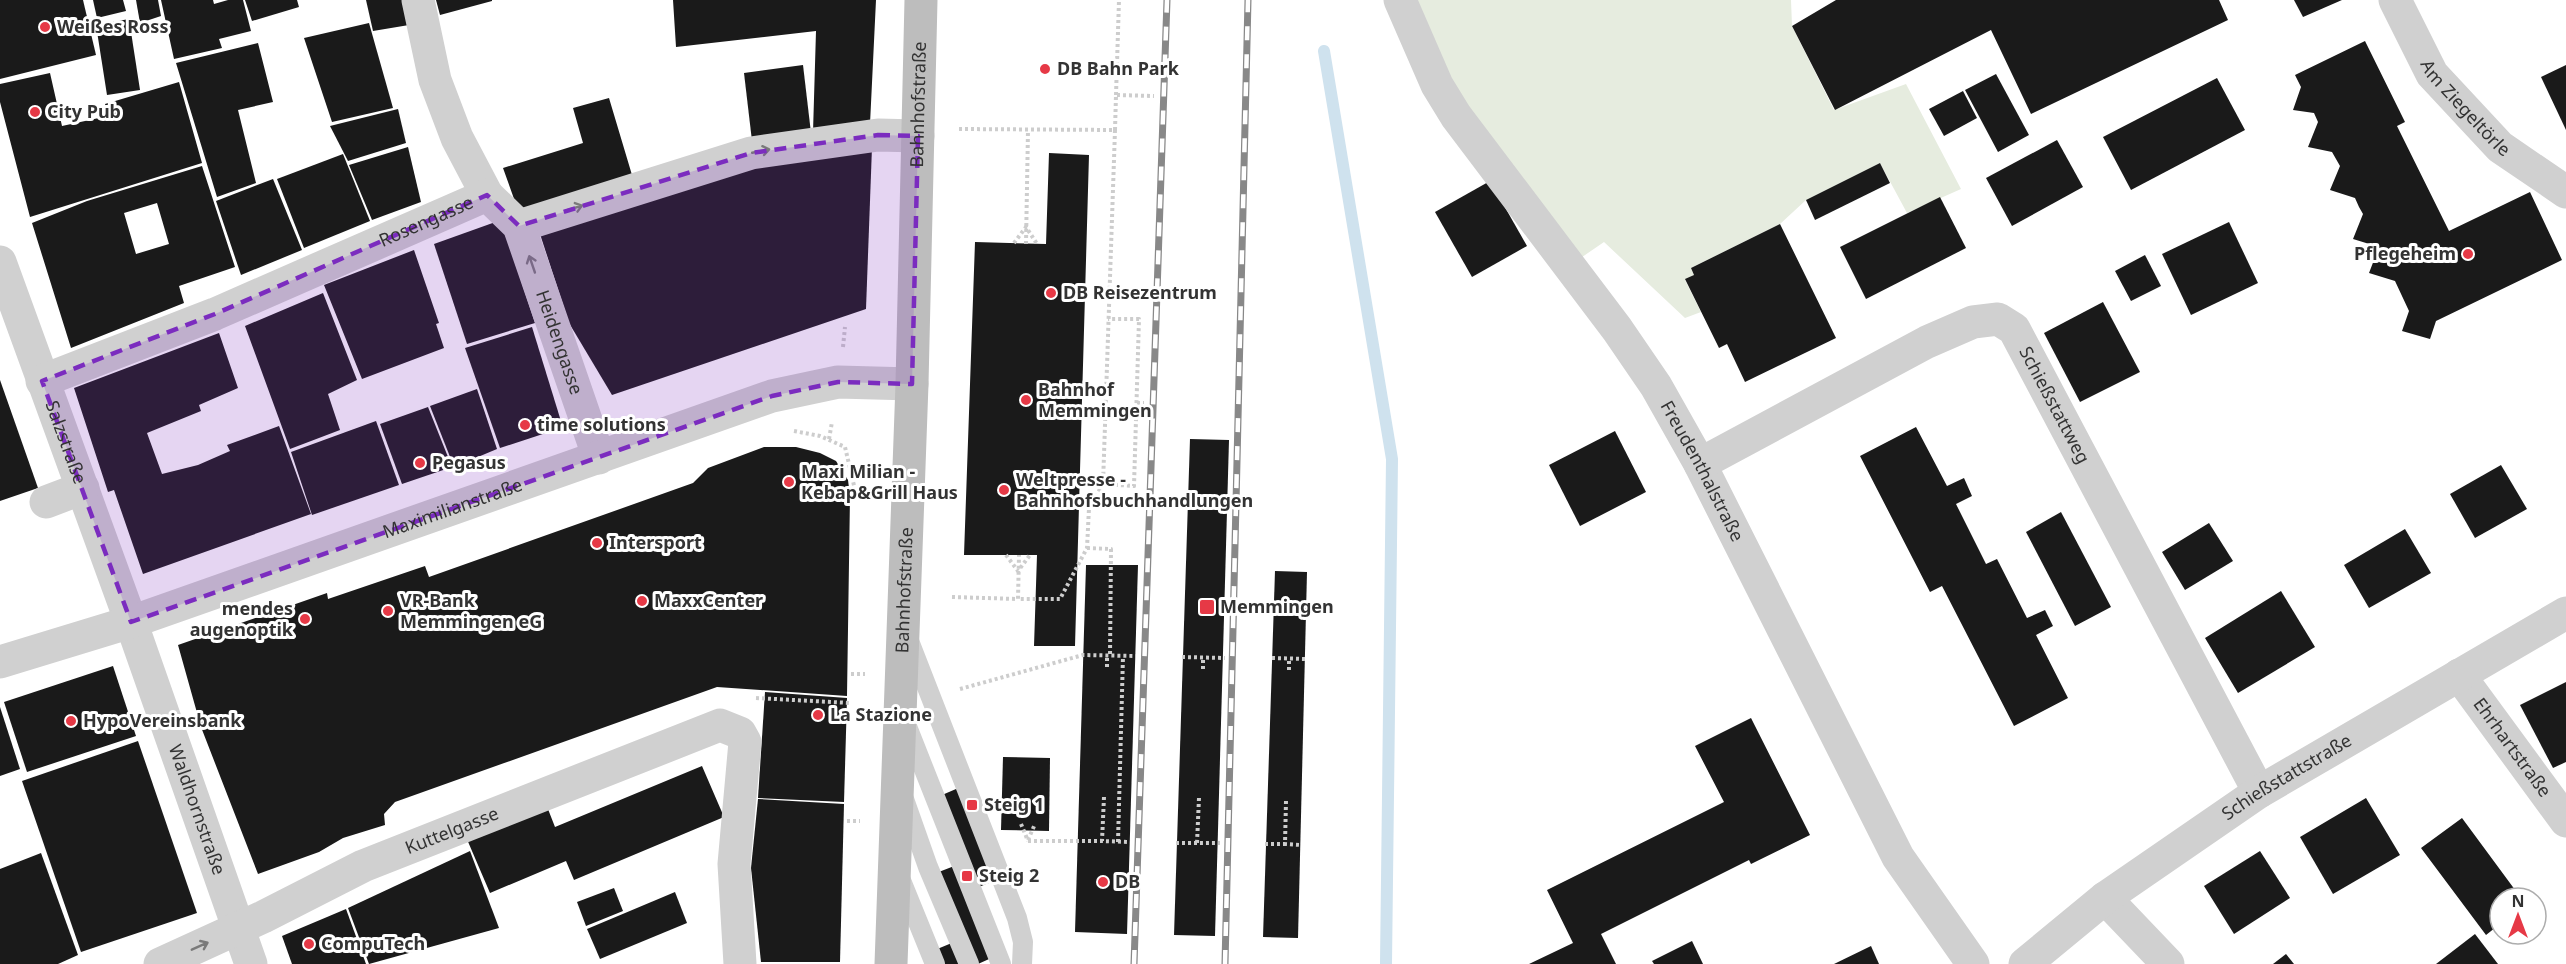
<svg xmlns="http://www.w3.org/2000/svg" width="2566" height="964" viewBox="0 0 2566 964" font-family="'Noto Sans',sans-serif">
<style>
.green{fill:#e6ecdf}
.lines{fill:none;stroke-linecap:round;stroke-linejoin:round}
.stream{stroke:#cfe2ee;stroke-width:12}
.building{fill:#1a1a1a;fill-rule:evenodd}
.path{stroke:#cdcdcd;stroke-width:4;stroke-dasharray:3 3;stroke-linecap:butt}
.lane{stroke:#d0d0d0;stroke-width:20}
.street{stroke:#d0d0d0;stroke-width:33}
.secondary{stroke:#bdbdbd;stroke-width:33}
.rail-casing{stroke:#888;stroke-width:7}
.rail{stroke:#fff;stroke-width:4.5;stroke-dasharray:14;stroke-linecap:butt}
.oneway{stroke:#7a7a7a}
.marked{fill:#7b2cbf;fill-opacity:0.2;stroke:#7b2cbf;stroke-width:4.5;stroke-dasharray:12 8;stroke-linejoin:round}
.poi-dot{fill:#e63946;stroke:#fff;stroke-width:2}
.labels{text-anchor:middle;stroke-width:6;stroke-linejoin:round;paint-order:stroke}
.poi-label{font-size:18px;font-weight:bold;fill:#333;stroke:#fff;text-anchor:start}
.street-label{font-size:18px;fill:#333;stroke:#fff}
</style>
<rect width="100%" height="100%" fill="#fff"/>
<polygon class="green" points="1400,0 1791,0 1792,26 1834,110 1906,84 1961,189 1907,213 1880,163 1806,200 1780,224 1691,268 1694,275 1685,280 1701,312 1685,318 1604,242 1569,266"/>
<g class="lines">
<polyline class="stream" points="1324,51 1392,459 1386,964"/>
</g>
<g class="building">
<polygon points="0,0 83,0 96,55 0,79"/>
<polygon points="93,0 123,0 126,11 97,18"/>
<polygon points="136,0 158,0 161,16 140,23"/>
<polygon points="161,0 213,0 214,4 228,0 243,0 251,31 219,39 222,48 174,59"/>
<polygon points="245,0 297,0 299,7 252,21"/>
<polygon points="366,0 404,0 409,25 373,31"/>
<polygon points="436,0 492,0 492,1 440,15"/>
<polygon points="673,0 876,0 870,124 813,132 816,31 676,47"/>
<polygon points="1836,0 2219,0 2228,20 2031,114 1991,30 1835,110 1792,26"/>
<polygon points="2294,0 2342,0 2303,17"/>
<polygon points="129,19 140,90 107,95 96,25"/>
<polygon points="369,23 393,108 332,122 304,38"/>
<polygon points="2365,41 2405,122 2397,126 2449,231 2530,192 2562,260 2436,321 2430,339 2402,331 2409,311 2395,281 2369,273 2379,247 2353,239 2363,214 2359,207 2355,198 2330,190 2340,166 2332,152 2308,147 2318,122 2314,113 2293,110 2301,87 2295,75"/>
<polygon points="258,43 273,102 238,110 256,183 217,197 176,63"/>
<polygon points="803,65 811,133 752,141 744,73"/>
<polygon points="2566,65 2566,130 2541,77"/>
<polygon points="50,73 62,126 108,116 105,104 179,82 202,163 30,217 0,102 0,84"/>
<polygon points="1996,74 2029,135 1998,152 1965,90"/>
<polygon points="2217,78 2245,130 2131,190 2103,137"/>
<polygon points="1963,91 1977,118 1944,136 1929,109"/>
<polygon points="609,98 632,175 518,210 503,168 583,143 573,108"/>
<polygon points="398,109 406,143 348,161 330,126"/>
<polygon points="2057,140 2083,187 2012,226 1986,178"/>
<polygon points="408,147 421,202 372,220 349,165"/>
<polygon points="872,147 866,309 612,395 569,323 540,234 770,160"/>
<polygon points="1049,153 1089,155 1075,646 1034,646 1037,555 964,555 975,242 1046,244"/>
<polygon points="343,154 370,221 304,248 277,179"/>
<polygon points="1880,163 1890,183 1815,220 1806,200"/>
<path d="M202 166 235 267 179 286 184 303 71 348 32 223 87 201ZM157 203 169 244 136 254 124 213Z"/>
<polygon points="273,179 302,250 241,275 216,201"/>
<polygon points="1490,181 1527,246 1472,277 1435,212"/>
<polygon points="1940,197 1966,248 1866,299 1840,247"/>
<polygon points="501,220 535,323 467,344 434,244"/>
<polygon points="2229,222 2258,283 2191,315 2162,254"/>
<polygon points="1780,224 1836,338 1745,382 1727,344 1719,348 1685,279 1694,275 1691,268"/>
<polygon points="414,250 439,323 436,324 444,348 362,379 324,285"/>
<polygon points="2145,255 2161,286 2131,301 2115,271"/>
<polygon points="323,293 357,380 328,394 340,430 290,449 245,326"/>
<polygon points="2103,302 2140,372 2080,402 2044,333"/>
<polygon points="532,327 560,418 552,431 500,448 465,348"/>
<polygon points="219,333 238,388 199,405 201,411 147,433 162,474 198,465 230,451 227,445 279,426 311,514 143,574 114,490 108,492 74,388"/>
<polygon points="0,380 38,488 0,501"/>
<polygon points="477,389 497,449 454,467 430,406"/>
<polygon points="428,407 452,467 402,484 380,424"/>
<polygon points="376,421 399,485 312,515 291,452"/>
<polygon points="1916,427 1947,486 1964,478 1972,496 1956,504 1986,564 1997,559 2027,618 2045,610 2053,626 2036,635 2068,698 2014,726 1942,586 1930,592 1860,456"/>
<polygon points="1615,431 1646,492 1580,526 1549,465"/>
<polygon points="1190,439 1229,440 1215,936 1174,935"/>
<polygon points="764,447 796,447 820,453 836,461 848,480 850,496 847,696 717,687 395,802 384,814 385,825 343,838 319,852 258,874 201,727 178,645 327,593 328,599 425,566 429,577 693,483 708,468"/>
<polygon points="2501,465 2527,509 2475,538 2450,494"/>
<polygon points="2061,512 2111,607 2075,626 2026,532"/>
<polygon points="2209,523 2233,561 2185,590 2162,552"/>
<polygon points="2405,529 2431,573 2369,608 2344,565"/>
<polygon points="1086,565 1138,565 1127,934 1075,932"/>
<polygon points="1275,571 1307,572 1298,938 1263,937"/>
<polygon points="2281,591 2315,647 2238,693 2205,638"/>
<polygon points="113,666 136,736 27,772 4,702"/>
<polygon points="2566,682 2566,762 2553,768 2520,705"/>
<polygon points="765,692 847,698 844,802 758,798"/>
<polygon points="0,707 20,769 0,776"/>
<polygon points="1751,718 1810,835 1751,864 1749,860 1601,934 1616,964 1529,964 1573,943 1547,890 1724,802 1695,746"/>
<polygon points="138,741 197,913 81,952 22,781"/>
<polygon points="1003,757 1050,758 1049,831 1001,830"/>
<polygon points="702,766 724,817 574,880 566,861 490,893 466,837 546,804 555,827"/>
<polygon points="963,786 999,879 971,890 998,955 978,964 935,964 930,952 959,940 931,875 962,863 935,798"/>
<polygon points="2366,798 2400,855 2333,894 2300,837"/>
<polygon points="758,799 844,804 840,962 761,962 751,868"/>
<polygon points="2462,818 2521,898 2500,898 2500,924 2486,935 2421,848"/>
<polygon points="470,851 499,928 369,964 348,908"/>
<polygon points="2260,851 2290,898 2234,934 2204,886"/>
<polygon points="41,853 78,955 58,964 0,964 0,869"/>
<polygon points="614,888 623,911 586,926 577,902"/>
<polygon points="675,892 687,923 600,959 587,929"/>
<polygon points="346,909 366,964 292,964 282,936"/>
<polygon points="2475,934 2498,964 2436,964"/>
<polygon points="1692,941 1703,964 1654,964 1652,961"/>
<polygon points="1871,946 1879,964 1834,964"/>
<polygon points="2286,954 2294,964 2273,964"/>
</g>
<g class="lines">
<g class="path">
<polyline points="1116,95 1119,0"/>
<polyline points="959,129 1115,130 1103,484 1089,508 1087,548 1060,599 1018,599 1019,555"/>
<polyline points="1115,130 1116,95 1154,96"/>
<polyline points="1014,243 1026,227 1037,244"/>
<polyline points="1026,244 1028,130"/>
<polyline points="843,347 845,327"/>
<polyline points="1137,403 1144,403"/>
<polyline points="794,431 820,436 845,447 856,494 870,494"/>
<polyline points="829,439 832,422"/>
<polyline points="1103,484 1134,486 1139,319 1108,319"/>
<polyline points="1087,548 1111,549 1110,656"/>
<polyline points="1006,555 1018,571 1030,555"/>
<polyline points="952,597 1018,599"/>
<polyline points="1182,657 1225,658"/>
<polyline points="1272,658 1306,659"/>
<polyline points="1107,667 1107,656"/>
<polyline points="1203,669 1203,657"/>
<polyline points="1289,670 1289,659"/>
<polyline points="851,674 865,674"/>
<polyline points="960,689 1083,655 1136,656"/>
<polyline points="756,698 850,703"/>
<polyline points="1104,797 1102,841 1130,842"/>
<polyline points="1199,798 1197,843 1220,843"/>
<polyline points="1286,801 1285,844 1301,845"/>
<polyline points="847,821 860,821"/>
<polyline points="1021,824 1028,841"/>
<polyline points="1028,840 1035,824"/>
<polyline points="1028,841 1102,841"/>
<polyline points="1118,842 1123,656"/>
<polyline points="1176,843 1197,843"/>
<polyline points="1265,844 1285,844"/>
</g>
<g class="lane">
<polyline points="909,641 1017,918 1023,942 1022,964"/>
<polyline points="906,724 1001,964"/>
<polyline points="904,799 928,867 969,964"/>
<polyline points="900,878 935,964"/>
</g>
<g class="street">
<polyline points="418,0 435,80 457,138 487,195"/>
<path id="s1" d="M1400 0 1437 85 1456 116 1617 329 1656 386 1700 464 1898 857 1973 964"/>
<path id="s2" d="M2395 0 2432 74 2500 147 2566 192"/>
<polyline points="519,226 751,153 878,135 918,136"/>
<path id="s3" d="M0 262 131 622 251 964"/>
<path id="s4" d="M42 381 215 314 487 195 519 226 599 458"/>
<path id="s5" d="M1700 464 1927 342 1973 322 1998 319 2014 329 2259 792"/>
<polyline points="46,502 83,488"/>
<path id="s6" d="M0 662 131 622 772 396 838 382 912 384"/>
<path id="s7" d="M2459 675 2566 821"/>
<polyline points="2105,898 2168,964"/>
<path id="s8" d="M160 964 263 917 363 866 720 725 740 733 745 742 734 864 740 964"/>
<path id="s9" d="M2025 964 2105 898 2259 792 2566 613"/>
</g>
<path class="secondary" id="s10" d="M891 964 912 384 921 0"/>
<g class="rail-casing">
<g id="rail">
<polyline points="1134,964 1167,0"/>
<polyline points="1225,964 1248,0"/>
</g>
</g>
<use href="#rail" class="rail"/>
</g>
<defs><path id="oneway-shaft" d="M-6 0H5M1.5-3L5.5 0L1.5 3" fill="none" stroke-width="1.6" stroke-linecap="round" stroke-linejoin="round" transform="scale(1.5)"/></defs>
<g class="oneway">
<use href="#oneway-shaft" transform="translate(761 151) rotate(-11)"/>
<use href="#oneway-shaft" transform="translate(574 208) rotate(-17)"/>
<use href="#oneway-shaft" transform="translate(532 264) rotate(-109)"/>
<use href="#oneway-shaft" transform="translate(200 946) rotate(-24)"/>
</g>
<path class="marked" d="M878 135 918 136 912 384 838 382 772 396 131 622 42 381 215 314 487 195 519 226 751 153Z"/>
<g class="poi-dot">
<circle cx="45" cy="27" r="6"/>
<circle cx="1045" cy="69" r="6"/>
<circle cx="35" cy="112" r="6"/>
<circle cx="2468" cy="254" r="6"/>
<circle cx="1051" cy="293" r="6"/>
<circle cx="1026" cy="400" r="6"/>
<circle cx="525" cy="425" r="6"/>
<circle cx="420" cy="463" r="6"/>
<circle cx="789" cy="482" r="6"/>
<circle cx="1004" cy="490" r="6"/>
<circle cx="597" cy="543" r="6"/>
<circle cx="642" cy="601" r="6"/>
<rect x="1199" y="599" width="16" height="16" rx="3"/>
<circle cx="388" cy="611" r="6"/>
<circle cx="305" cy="619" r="6"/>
<circle cx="818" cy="715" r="6"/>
<circle cx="71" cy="721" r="6"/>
<rect x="966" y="799" width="12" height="12" rx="3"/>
<rect x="961" y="870" width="12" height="12" rx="3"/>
<circle cx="1103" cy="882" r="6"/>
<circle cx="309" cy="944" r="6"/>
</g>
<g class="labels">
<g class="poi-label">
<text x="57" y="33">Weißes Ross</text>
<text x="1057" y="75">DB Bahn Park</text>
<text x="47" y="118">City Pub</text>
<text x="2456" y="260" text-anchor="end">Pflegeheim</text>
<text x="1063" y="299">DB Reisezentrum</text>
<text x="1038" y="396">Bahnhof<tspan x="1038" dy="21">Memmingen</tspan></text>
<text x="537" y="431">time solutions</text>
<text x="432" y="469">Pegasus</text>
<text x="801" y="478">Maxi Milian -<tspan x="801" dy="21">Kebap&amp;Grill Haus</tspan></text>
<text x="1016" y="486">Weltpresse -<tspan x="1016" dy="21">Bahnhofsbuchhandlungen</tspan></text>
<text x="609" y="549">Intersport</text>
<text x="400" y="607">VR-Bank<tspan x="400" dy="21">Memmingen eG</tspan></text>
<text x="654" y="607">MaxxCenter</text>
<text x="1220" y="613">Memmingen</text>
<text x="293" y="615" text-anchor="end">mendes<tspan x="293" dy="21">augenoptik</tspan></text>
<text x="830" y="721">La Stazione</text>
<text x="83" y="727">HypoVereinsbank</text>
<text x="984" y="811">Steig 1</text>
<text x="979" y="882">Steig 2</text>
<text x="1115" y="888">DB</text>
<text x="321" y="950">CompuTech</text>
</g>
<g class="street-label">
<text dy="6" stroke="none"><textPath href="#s10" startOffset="860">Bahnhofstraße</textPath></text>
<text dy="6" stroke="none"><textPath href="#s2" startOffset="130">Am Ziegeltörle</textPath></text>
<text dy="6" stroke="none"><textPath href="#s4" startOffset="416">Rosengasse</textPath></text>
<text dy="6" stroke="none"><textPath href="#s4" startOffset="650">Heidengasse</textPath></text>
<text dy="6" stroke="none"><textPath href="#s5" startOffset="438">Schießstattweg</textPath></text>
<text dy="6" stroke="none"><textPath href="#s3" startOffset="192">Salzstraße</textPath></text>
<text dy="6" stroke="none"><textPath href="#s1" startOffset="562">Freudenthalstraße</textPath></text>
<text dy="6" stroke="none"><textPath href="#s6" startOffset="478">Maximilianstraße</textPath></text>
<text dy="6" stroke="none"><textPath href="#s10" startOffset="374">Bahnhofstraße</textPath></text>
<text dy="6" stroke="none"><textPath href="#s7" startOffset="90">Ehrhartstraße</textPath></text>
<text dy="6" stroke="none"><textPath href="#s9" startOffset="322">Schießstattstraße</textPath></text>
<text dy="6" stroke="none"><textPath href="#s3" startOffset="582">Waldhornstraße</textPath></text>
<text dy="6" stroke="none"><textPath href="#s8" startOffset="321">Kuttelgasse</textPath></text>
</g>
</g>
<g transform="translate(2518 916)"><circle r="28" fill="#ffffff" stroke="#adadad" stroke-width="1.5"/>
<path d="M0-4.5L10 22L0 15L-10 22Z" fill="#e63946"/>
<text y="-9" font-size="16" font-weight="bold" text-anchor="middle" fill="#333333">N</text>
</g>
</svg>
